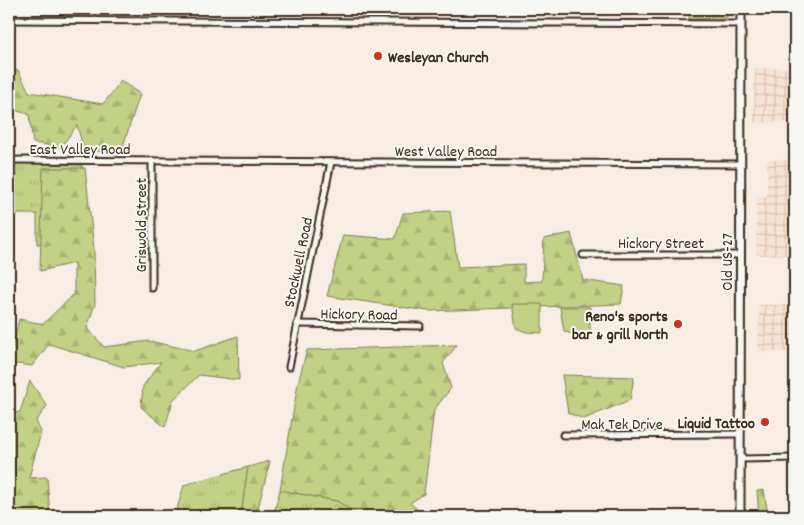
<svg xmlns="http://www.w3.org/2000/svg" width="804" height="525" viewBox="0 0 804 525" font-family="Dekko,sans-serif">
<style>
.industrial{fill:url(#industrial-grid)}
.grass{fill:url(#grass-tufts);stroke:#7e7e52}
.forest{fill:url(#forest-firs);stroke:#7e7e52}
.pitch{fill:#c2d186;stroke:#7e7e52}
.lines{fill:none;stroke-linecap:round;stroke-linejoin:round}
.street-casing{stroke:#3b2a1e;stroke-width:9}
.secondary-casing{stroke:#3b2a1e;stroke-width:11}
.street{stroke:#f6f6f2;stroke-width:5}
.secondary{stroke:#f6f6f2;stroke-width:7}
.poi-dot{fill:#c8321e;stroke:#f6f6f2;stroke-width:2}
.labels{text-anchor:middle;stroke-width:4;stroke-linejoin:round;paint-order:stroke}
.poi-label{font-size:16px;font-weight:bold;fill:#3b2a1e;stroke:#f6f6f2;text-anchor:end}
.street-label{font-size:16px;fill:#3b2a1e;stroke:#f6f6f2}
</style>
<defs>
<pattern id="industrial-grid" width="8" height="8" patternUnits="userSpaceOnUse" patternTransform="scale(1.25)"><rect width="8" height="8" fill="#f8e2d4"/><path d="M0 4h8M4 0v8" fill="none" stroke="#d6c2b6"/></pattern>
<pattern id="grass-tufts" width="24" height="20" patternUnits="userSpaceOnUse" patternTransform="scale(1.25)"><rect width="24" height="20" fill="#c2d186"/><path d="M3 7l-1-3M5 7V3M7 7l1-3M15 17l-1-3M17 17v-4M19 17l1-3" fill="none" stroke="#a8b473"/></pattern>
<pattern id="forest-firs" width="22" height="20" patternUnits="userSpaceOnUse" patternTransform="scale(1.25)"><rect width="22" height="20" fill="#c2d186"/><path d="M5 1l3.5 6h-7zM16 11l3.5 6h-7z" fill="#a8b473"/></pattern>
</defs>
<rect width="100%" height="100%" fill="#f7ede4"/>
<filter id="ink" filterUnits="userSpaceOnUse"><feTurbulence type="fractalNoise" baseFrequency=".02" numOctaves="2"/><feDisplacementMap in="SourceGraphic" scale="10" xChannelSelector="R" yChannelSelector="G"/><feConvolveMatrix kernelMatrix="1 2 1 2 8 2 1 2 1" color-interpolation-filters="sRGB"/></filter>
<g filter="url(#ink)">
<g class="industrial">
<polygon points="755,68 795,68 795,255 756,255 757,196 767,196 767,160 790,160 789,122 754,123"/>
<polygon points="759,305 795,305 795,352 758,352"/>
</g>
<g class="grass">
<polygon points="689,9 727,9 727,18 689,19"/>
<polygon points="9,163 82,165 81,244 37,244 37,214 9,214"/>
<polygon points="248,467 242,509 224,516 175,516 184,485"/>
<polygon points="280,490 337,501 360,516 273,516"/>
</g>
<g class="forest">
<polygon points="18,70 29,92 103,104 121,81 140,94 121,152 84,151 77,125 61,147 33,143 29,114 9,109 9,72"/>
<polygon points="43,168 85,168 94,249 95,304 87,328 104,347 149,341 195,351 238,336 239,380 199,375 173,400 165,427 141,407 143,386 161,362 124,367 49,344 32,366 9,363 19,319 43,324 74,294 74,263 40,271"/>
<polygon points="450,211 458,267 524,264 524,282 542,281 544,239 571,233 583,280 624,286 621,304 428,311 327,296 343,235 395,239 403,213"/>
<polygon points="457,345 443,363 451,388 434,410 424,494 410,503 425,516 360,516 337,501 280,490 298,383 307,350"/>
<polygon points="562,375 634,377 630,400 584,419 568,413"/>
<polygon points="30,381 47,406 36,421 41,432 29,478 47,477 50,516 9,516 9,414 20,412"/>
<polygon points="270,461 256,516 224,516 242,509 248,467"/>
<polygon points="764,490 768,516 759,516 757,491"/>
</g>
<g class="pitch">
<polygon points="512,304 542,304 542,333 526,332 516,328"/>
<polygon points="560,307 590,307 590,336 574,335 564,331"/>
</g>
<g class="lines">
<g class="street-casing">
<g id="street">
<polyline points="9,20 741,24"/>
<polyline points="9,160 740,164"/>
<polyline points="152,161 152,288"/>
<polyline points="583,255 740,255"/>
<polyline points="297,324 420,326"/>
<polyline points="289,367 331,162"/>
<polyline points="563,435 740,434"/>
<polyline points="740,459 795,458"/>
</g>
</g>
<g class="secondary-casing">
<polyline id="secondary" points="740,516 741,9"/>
</g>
<use href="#street" class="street"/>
<use href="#secondary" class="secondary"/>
</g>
</g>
<g class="poi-dot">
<circle cx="378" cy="56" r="5"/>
<circle cx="678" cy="324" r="5"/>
<circle cx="765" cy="422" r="5"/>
</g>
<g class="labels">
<g class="poi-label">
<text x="388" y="62" text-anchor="start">Wesleyan Church</text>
<text x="668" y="321">Reno's sports<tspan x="668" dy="18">bar &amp; grill North</tspan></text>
<text x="755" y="428">Liquid Tattoo</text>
</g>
<g class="street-label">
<text x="80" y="154">East Valley Road</text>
<text x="446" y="156">West Valley Road</text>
<text transform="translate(140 225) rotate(-90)" y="6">Griswold Street</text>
<text x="661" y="248">Hickory Street</text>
<text transform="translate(297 262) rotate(-78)" y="6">Stockwell Road</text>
<text transform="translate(726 262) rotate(-90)" y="6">Old US-27</text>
<text transform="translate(359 313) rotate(1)" y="6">Hickory Road</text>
<text x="622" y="429">Mak Tek Drive</text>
</g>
</g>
<rect width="804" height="525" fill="none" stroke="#f6f6f2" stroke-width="30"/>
<rect x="15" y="15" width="774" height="495" fill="none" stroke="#3b2a1e" stroke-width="2" filter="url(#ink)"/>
</svg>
